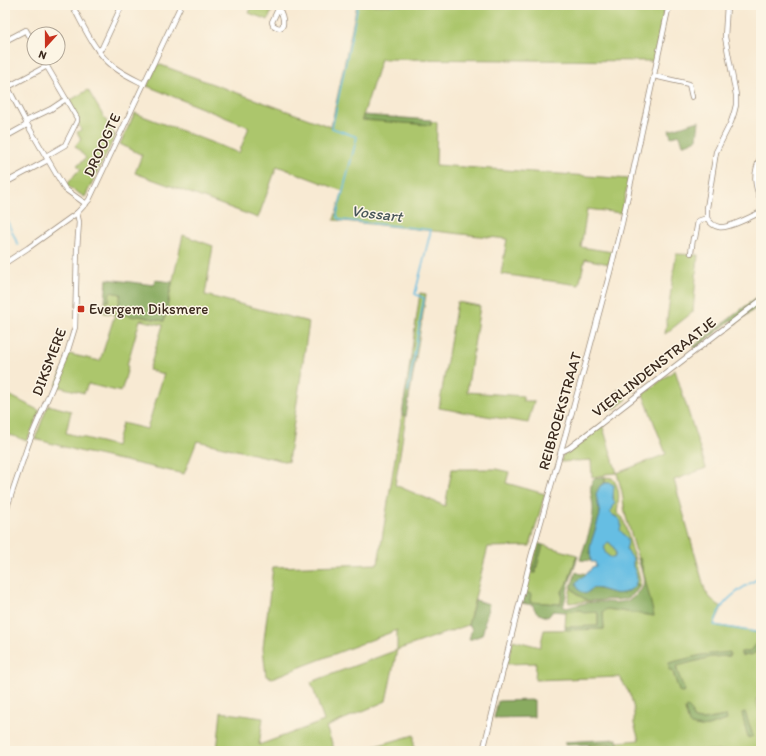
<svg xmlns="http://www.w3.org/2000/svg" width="766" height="756" viewBox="0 0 766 756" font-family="Itim,sans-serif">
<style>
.green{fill:#acc66c;stroke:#747845;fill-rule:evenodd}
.forest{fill:#89ab60;stroke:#626a3f}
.water{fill:#66bee3;stroke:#507480;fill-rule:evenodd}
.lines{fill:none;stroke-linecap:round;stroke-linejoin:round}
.stream{stroke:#66bee3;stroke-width:1.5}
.minor-casing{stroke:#9a8a78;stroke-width:6}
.minor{stroke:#fff;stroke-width:4.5}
.poi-dot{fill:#c8321e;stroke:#fcf5e5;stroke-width:1.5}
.labels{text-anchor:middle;stroke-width:3;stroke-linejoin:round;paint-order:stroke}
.street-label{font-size:15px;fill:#3b2a1e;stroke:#fcf5e5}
.poi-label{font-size:15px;fill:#3b2a1e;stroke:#fcf5e5;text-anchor:start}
.water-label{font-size:16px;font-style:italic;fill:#485659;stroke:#fcf5e5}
</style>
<rect width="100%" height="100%" fill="#fcf5e5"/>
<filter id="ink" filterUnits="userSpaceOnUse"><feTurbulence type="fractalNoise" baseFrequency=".025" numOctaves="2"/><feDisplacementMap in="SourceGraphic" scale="8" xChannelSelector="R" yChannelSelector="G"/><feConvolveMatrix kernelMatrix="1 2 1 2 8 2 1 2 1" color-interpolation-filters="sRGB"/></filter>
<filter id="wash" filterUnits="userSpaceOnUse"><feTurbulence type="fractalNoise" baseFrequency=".012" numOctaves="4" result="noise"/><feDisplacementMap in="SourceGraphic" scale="16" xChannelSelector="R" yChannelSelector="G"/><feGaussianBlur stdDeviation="0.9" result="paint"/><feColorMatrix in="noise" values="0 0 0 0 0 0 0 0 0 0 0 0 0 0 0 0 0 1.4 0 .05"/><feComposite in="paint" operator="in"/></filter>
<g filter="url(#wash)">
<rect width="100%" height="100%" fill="#f8ead3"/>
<g class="green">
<polygon points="252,5 274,5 268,20 249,13"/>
<polygon points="357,5 512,5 569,6 590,5 665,5 654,61 381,59 362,119 431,125 431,122 437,122 436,165 629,179 621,213 587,209 581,247 612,252 609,264 585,259 579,285 501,274 507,239 334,220 343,191 277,166 258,218 135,173 142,155 120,144 135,113 239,153 249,127 147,86 158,64 331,127"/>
<polygon points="88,90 115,136 85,197 70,188 67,185 76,173 81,170 77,166 86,158 75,146 81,139 77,132 81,130 69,101"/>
<polygon points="183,235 213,246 205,295 309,322 288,462 197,441 184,474 79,451 35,439 48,405 71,411 66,433 116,446 122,423 147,429 164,374 149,370 163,325 140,320 127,365 128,368 121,392 88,384 84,393 56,386 69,354 100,361 115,314 104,313 105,301 109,301 110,292 121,294 117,312 164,321"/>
<polygon points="676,254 698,255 693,312 665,334"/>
<polygon points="420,293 426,294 416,357 411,356"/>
<polygon points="457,302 480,306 467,392 523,396 523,401 534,401 528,423 439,408"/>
<path d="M675 370 706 468 674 480 705 590C709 598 714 602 722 607L714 625 761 633V637L749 652H741V655C753 657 755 653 761 645V698L756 699 761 716V751H618V742L639 740 634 724V710L631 697 620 677 535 680 536 663 507 664 513 640 540 647 544 630 604 629 603 612 607 609 654 616 640 559H638L625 513 622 492 617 473 605 474V475L592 477 591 460 561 462 563 454 602 424 617 473 666 454 643 394ZM730 653V656L711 657 677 666 679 690 672 670 669 663 702 655ZM685 709 695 719 702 720 726 716 727 720 708 726 701 727 691 725 689 723ZM745 712 753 736 748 737 742 713Z"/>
<polygon points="618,389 627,399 613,410"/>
<polygon points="7,394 40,411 27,441 5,433 5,395"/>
<polygon points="402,415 406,416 395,485 445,506 452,469 496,469 509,472 506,483 545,494 530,546 488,547 468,625 397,650 386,701 326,727 335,751 217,751 221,712 263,718 259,745 324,721 311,682 397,650 397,630 272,678 266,676 263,648 273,567 378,564"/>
<path d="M605 477 612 478C618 484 620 495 618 503 618 507 617 510 617 513L623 518 635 559 640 580V586L635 583 637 578 633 566V558L628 553 626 549C629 541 624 536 620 530L621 525 616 516 612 515 610 512C611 509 613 506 613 503 615 496 612 490 610 483H605Z"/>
<path d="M608 542C613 545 618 553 614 558 605 557 601 548 608 542Z"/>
<polygon points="537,543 540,544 532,572 535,573 543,545 577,555 569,579 562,592 561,604 529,602 524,592"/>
<path d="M571 587C576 594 583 599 591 601L569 603 568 600Z"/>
<path d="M580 610C587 614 592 610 598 613V626L565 627 566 612Z"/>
<polygon points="414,735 414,751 358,751"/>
<rect x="589" y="744" width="24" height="7"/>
</g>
<g class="forest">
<polygon points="363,115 431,120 431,125 362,120"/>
<polygon points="699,121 697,139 683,145 680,135 671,137 669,130"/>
<polygon points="107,279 154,285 155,280 172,282 164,321 139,316 135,317 117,313 121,294 110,292 109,301 105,301"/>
<polygon points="761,294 761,304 735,324 731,320 695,349 693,347"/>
<polygon points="411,356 416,357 406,416 402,415"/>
<path d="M601 477H605V483L600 486 598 502 600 515 591 543 590 549 591 561 580 560C585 543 593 526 593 509 593 498 587 488 594 479Z"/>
<polygon points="540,544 543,545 535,573 532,573"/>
<path d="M577 555 578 556 568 587 564 604 563 606 564 607 567 608C575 605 585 603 594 602 608 601 624 606 635 596 638 593 642 590 643 586 645 577 640 567 638 559L640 558 654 616 607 609 603 612 604 629 566 630 565 627 598 626V613L596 612 584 613 580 610 564 612 553 611 548 617C540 615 535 613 533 605L521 603 524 592 531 594 530 602 561 604 562 592 569 579Z"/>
<path d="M576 572 581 574 584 573 587 575 581 578 588 592C590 591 592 589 593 588 596 588 598 589 600 589 613 593 627 598 635 583L640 586C629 603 622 599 604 600 600 600 596 601 592 601 584 601 576 593 571 587Z"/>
<polygon points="475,600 489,604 485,622 484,622 485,624 482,635 469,640 472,628 468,625"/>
<path d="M761 637C761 650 755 657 741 655V652H749Z"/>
<polygon points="730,652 730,656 711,657 677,666 676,668 685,691 683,693 681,693 679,691 673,671 670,671 669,669 669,663 702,655"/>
<polygon points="534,700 534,717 494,718 498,701"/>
<path d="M686 707 689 708 691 710 693 718C700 723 717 717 726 716L727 720 708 726 701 727 691 725 689 723 685 709Z"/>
<polygon points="745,712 753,736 748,738 742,713"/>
<polygon points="617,739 618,751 613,751 613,744 565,745 565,742"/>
</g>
<path class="water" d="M605 483H610L614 485 613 498 615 504 613 505 610 512C616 520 624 516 620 530 626 538 630 539 626 549 628 553 632 556 633 559 633 560 633 564 633 566 634 569 637 574 637 578 637 589 624 595 614 593 609 592 596 587 593 588 590 590 588 592 585 594L579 590 576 584C580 575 587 577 592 567L596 566 595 562H591L590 549 591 543 600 515 596 494 600 486ZM608 542C613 544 618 553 614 558 605 557 601 548 608 542Z"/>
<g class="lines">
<g class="stream">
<polyline points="358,5 332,128 357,137 337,214 338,218 342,220 431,230 415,294 424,298 408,392"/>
<polyline points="392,5 394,5"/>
<polyline points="5,216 18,245"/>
<path d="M761 577C747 585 730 594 721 608 718 613 716 619 714 625L761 633"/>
</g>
</g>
</g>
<g filter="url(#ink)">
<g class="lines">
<g class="minor-casing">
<g id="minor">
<path d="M72 5C84 26 94 52 114 67 123 74 134 79 144 84"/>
<path d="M727 5 725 37 736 95V105L734 113 731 122 716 152 707 208V218C710 223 713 226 719 227 729 229 752 216 761 212"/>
<polyline points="760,5 761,6"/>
<path d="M279 9C284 16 287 35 273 25L272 22 280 5"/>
<polyline points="5,41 26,30 34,44"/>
<polyline points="98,51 102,48 122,5"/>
<polyline points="654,76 689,84 692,97"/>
<polyline points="5,82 27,124 65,189 86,204"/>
<polyline points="6,88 47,66"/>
<polyline points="760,89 761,88"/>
<polyline points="5,137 25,126 28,120 51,109 66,99 42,58"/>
<polyline points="46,156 65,145 77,121 77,118 66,99"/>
<path d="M761 156C753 173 754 184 761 201"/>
<polyline points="5,183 48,160"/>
<polyline points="691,253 693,238 695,238 698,221 707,218"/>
<polyline points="5,263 28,248 77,213 89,200 181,5"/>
<polyline points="561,452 569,448 761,300"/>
<polyline points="5,513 29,442 67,353 75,327 77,249 79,222 77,213"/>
<polyline points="483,751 531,557 586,362 610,272 622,223 669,5"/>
</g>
</g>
<use href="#minor" class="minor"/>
</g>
</g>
<rect class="poi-dot" x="77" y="305" width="8" height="8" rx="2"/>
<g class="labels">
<g class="street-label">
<text transform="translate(102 145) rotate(-65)" y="5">DROOGTE</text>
<text transform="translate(49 362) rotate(-69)" y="5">DIKSMERE</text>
<text transform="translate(654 367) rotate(-38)" y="5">VIERLINDENSTRAATJE</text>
<text transform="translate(560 411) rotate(-74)" y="5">REIBROEKSTRAAT</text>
</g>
<g class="poi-label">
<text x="89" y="314">Evergem Diksmere</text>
</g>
<g class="water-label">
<text transform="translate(377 213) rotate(7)" y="6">Vossart</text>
</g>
</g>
<rect width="766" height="756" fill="none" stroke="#fcf5e5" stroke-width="20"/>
<g transform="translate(46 46) rotate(201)"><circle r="19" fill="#fcf5e5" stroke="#afa495"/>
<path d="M0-3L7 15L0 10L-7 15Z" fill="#c8321e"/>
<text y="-6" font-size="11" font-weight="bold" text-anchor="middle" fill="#3b2a1e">N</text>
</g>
</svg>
